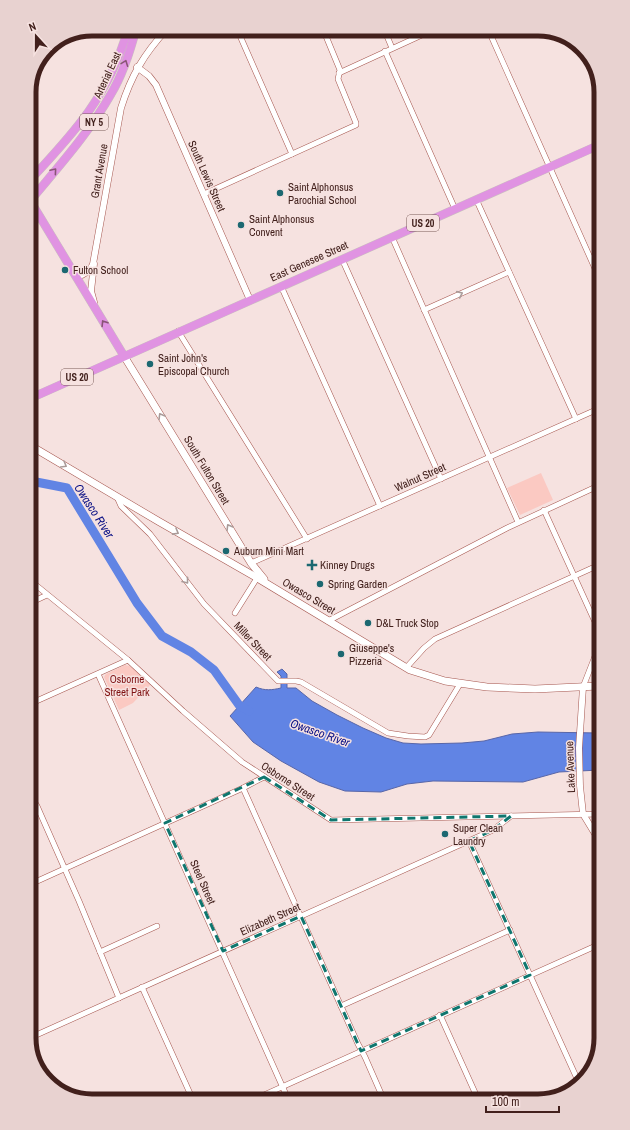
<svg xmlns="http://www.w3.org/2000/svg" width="630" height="1130" viewBox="0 0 630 1130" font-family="'Archivo Narrow',sans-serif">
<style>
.green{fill:#fbc9c2}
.water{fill:#6184e4;stroke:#5866a8}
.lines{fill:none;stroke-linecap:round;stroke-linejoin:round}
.river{stroke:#6184e4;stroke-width:9}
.minor-casing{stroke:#a6564e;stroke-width:6}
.tertiary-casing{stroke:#a6564e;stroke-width:7}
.secondary-casing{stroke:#a6564e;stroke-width:8}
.trunk-casing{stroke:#cac1bf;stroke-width:9}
.minor{stroke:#fff;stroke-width:5}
.tertiary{stroke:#fff;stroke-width:6}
.secondary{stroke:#fff;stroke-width:7}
.trunk{stroke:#e093e2;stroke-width:8}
.oneway{stroke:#895475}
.oneway2{stroke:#aa9b99}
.marked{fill:none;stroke:#0f766e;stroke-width:3;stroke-dasharray:8 5;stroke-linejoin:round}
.poi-dot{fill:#1c6871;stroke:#f6e2e0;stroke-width:1.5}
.labels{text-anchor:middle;stroke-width:3;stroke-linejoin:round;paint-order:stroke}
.shield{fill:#f6e2e0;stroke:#785a57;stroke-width:1}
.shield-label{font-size:10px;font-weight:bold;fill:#42201c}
.street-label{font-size:11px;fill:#42201c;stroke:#f6e2e0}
.poi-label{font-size:11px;fill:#42201c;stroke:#f6e2e0;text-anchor:start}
.park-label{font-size:11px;fill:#801213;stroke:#f6e2e0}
.water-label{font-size:12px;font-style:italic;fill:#0b1185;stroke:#f6e2e0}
.rim{fill:none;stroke:#42201c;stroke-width:5}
</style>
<rect width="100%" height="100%" fill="#f6e2e0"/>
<g class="green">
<polygon points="541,473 553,500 520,515 507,488"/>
<polygon points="125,665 130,666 151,684 133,703 119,710 104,677 106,674"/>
</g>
<path class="water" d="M282 669 287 674V688H296L312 701 337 715 363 728 386 738 403 743 421 744 462 743 484 741 512 734 538 732 599 733 600 770 559 772 523 782 433 781 407 784 381 792 345 791 319 782 281 761 253 742 230 716 256 687C265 691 272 690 281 688V676L277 672Z"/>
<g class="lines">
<polyline class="river" points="31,481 67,488 137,603 162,636 191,652 214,670 239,705 249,711"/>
<g class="minor-casing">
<g id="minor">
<polyline points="237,29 292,154"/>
<polyline points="384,29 392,48"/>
<polyline points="488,29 597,273"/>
<polyline points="385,51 455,209"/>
<polyline points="339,73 435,29"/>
<polyline points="204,194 356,125 356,123 338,79 340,70 323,29"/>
<polyline points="476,199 576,419"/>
<polyline points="392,237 518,522"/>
<polyline points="342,259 441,479"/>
<polyline points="281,286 380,506"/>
<polyline points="424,310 509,272"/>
<polyline points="178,331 307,539"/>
<polyline points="117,497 121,506 150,534 204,604 278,681 296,681 301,682 388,733 408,736 425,737 429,735 460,684"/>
<polyline points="544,510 596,624 599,634"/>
<polyline points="251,563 598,409"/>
<polyline points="32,582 128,660 183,711 242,762 331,820 600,814"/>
<polyline points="32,602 47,595"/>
<polyline points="235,613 257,578"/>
<polyline points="328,621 507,528 598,486"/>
<polyline points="406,668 424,648 435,639 599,565"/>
<polyline points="98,674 288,1099"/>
<polyline points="583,687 599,646"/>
<polyline points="32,703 128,660"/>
<polyline points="243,788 358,1044 365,1057 383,1098"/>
<polyline points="33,800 37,806 79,901 119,998"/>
<polyline points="469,841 579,1083"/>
<polyline points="33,883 243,788 264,777"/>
<polyline points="100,952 157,926"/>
<polyline points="142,987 193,1100"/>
<polyline points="341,1006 510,930"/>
<polyline points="440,1015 477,1097"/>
<polyline points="34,1036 493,830 511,816"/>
<polyline points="255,1099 600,944"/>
</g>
</g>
<g class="tertiary-casing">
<g id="tertiary">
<polyline points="137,67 149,76 156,85 250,300"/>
<path d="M73 272 82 275 90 270 93 264 121 108C131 76 144 54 167 29"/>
<polyline points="94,302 91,291 94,264"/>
<polyline points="583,687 579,748 580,786 583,814 600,842"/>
</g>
</g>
<g class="secondary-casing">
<g id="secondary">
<polyline points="124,356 251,563 264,579"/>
<polyline points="31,446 158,521 254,576 410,670 445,681 487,687 535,689 599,686"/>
</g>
</g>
<g class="trunk-casing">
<g id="trunk">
<path d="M30 180C75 132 109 95 128 29"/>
<path d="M30 201C58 167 89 133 111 94 123 74 130 52 136 29"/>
<polyline points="30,202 34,207 124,356"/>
<polyline points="31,398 597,146"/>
</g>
</g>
<use href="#minor" class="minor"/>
<use href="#tertiary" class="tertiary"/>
<use href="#secondary" class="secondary"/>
<use href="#trunk" class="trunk"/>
</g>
<defs><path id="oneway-chevron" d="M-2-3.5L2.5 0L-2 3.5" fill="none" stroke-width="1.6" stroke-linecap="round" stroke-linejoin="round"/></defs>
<g class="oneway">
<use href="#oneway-chevron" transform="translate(125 63) rotate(-69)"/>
<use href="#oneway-chevron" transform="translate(54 171) rotate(-50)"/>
<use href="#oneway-chevron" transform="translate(104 323) rotate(-122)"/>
</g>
<g class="oneway2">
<use href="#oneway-chevron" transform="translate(460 294) rotate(-24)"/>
<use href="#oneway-chevron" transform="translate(161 416) rotate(-121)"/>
<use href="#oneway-chevron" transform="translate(64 465) rotate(30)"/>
<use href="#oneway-chevron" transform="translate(229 527) rotate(-121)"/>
<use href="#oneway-chevron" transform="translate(176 532) rotate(29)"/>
<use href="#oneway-chevron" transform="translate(186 581) rotate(52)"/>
</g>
<path class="marked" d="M264 777 331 820 511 816 493 830 469 841 530 975 361 1051 301 916 223 951 165 823Z"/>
<g class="poi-dot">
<circle cx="280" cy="193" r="4"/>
<circle cx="241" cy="225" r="4"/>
<circle cx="65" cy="270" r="4"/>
<circle cx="150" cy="364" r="4"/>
<circle cx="226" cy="551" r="4"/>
<path d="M310 559h4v4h4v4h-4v4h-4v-4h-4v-4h4z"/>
<circle cx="320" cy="584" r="4"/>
<circle cx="368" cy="623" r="4"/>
<circle cx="341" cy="654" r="4"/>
<circle cx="445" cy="834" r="4"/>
</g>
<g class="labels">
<g class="shield">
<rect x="80" y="114" width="28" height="16" rx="3"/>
<rect x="407" y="215" width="32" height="16" rx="3"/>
<rect x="61" y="369" width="32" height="16" rx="3"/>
</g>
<g class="shield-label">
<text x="94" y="126">NY 5</text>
<text x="423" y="227">US 20</text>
<text x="77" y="381">US 20</text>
</g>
<g class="street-label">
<text transform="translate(107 75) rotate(-65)" y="4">Arterial East</text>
<text transform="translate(99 171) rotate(-80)" y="4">Grant Avenue</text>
<text transform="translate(207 176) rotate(66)" y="4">South Lewis Street</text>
<text transform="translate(309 261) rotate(-24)" y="4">East Genesee Street</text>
<text transform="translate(207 470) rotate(59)" y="4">South Fulton Street</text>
<text transform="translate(420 477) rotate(-24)" y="4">Walnut Street</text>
<text transform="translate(309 596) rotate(31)" y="4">Owasco Street</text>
<text transform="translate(253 641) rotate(46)" y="4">Miller Street</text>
<text transform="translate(570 767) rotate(-92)" y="4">Lake Avenue</text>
<text transform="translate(288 781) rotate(33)" y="4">Osborne Street</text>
<text transform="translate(203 882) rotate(66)" y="4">Steel Street</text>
<text transform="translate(270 919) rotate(-24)" y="4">Elizabeth Street</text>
</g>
<g class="poi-label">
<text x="288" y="191">Saint Alphonsus<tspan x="288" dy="13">Parochial School</tspan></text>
<text x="249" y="223">Saint Alphonsus<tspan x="249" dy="13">Convent</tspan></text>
<text x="73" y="274">Fulton School</text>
<text x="158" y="362">Saint John's<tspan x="158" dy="13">Episcopal Church</tspan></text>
<text x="234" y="555">Auburn Mini Mart</text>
<text x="320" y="569">Kinney Drugs</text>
<text x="328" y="588">Spring Garden</text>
<text x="376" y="627">D&amp;L Truck Stop</text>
<text x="349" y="652">Giuseppe's<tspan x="349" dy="13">Pizzeria</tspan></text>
<text x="453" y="832">Super Clean<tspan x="453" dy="13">Laundry</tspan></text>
</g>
<g class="park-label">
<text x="127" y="683">Osborne<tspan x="127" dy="13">Street Park</tspan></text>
</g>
<g class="water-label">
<text transform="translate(94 511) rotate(57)" y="4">Owasco River</text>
<text transform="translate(320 733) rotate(19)" y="4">Owasco River</text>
</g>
</g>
<path d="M0 0H630V1130H0ZM92 36H538A56 56 0 0 1 594 92V1038A56 56 0 0 1 538 1094H92A56 56 0 0 1 36 1038V92A56 56 0 0 1 92 36Z" fill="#e8d2d0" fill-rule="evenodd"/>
<path class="rim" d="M92 36H538A56 56 0 0 1 594 92V1038A56 56 0 0 1 538 1094H92A56 56 0 0 1 36 1038V92A56 56 0 0 1 92 36Z"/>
<g transform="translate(36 36) rotate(339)" stroke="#f6e2e0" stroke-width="3" paint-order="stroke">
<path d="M0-3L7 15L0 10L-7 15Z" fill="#42201c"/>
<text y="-6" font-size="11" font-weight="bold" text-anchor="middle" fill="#42201c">N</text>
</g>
<path d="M486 1106v6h73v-6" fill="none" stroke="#42201c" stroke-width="2"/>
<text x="492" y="1106" font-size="12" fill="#42201c" stroke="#f6e2e0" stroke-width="3" paint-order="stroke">100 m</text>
</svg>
